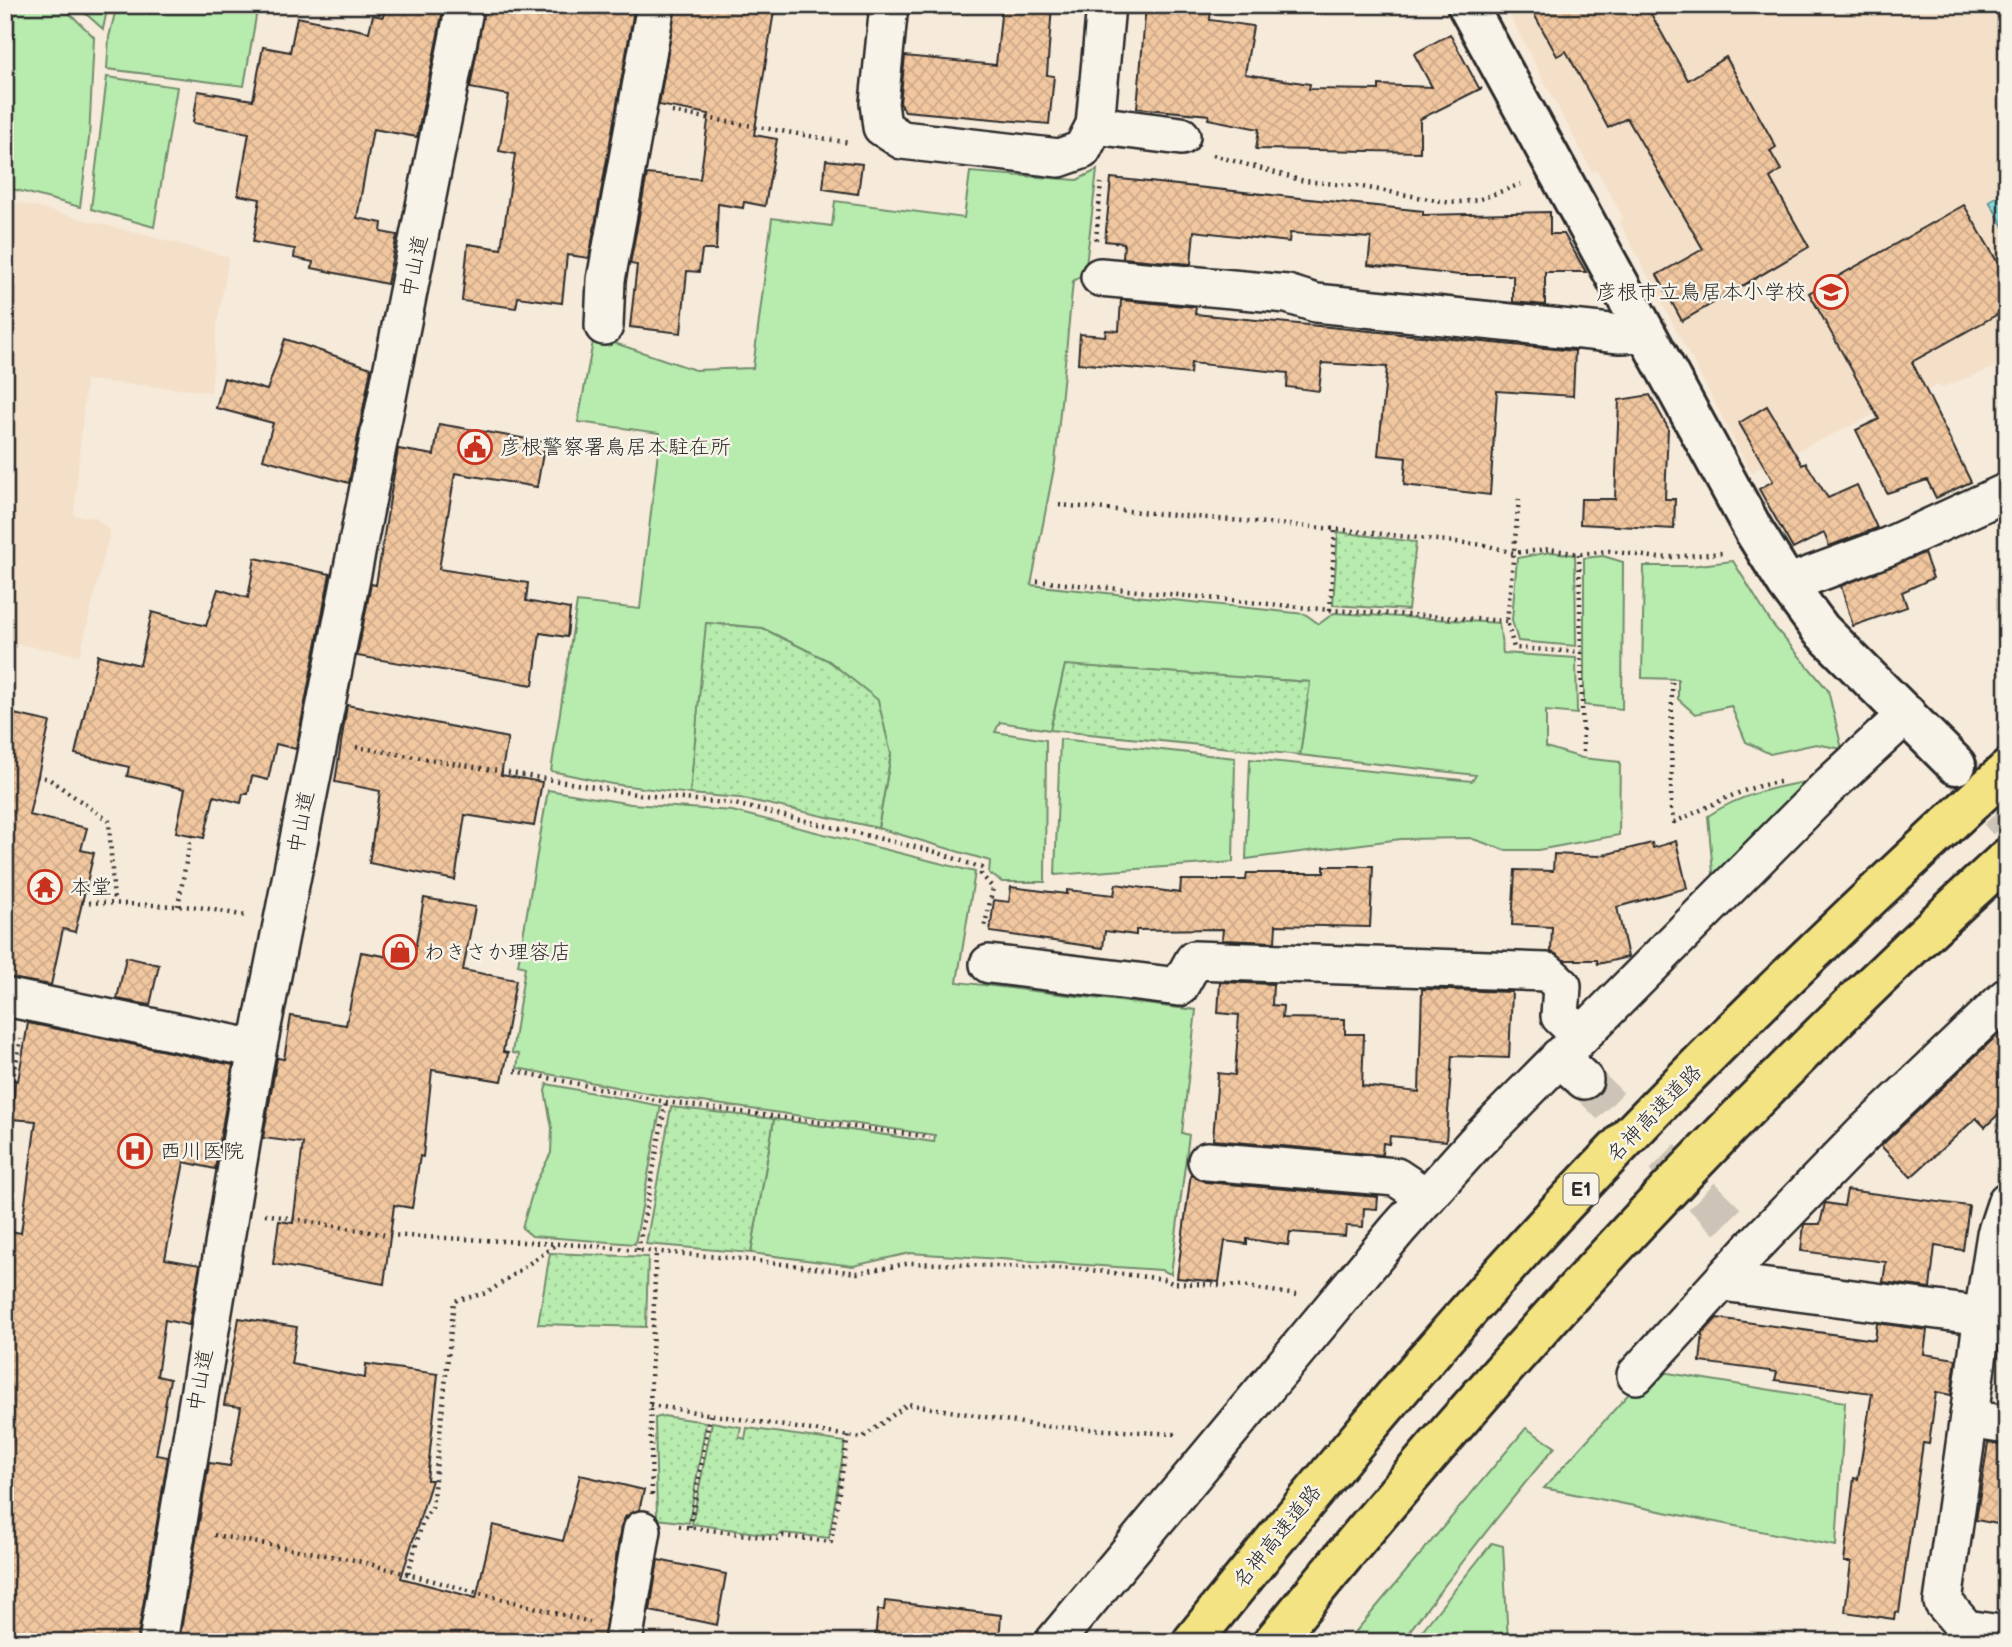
<svg xmlns="http://www.w3.org/2000/svg" width="2012" height="1647" viewBox="0 0 2012 1647" font-family="'Balsamiq Sans','Klee One',sans-serif">
<style>
.built{fill:#f4e0c9}
.grass{fill:#b7ecae;stroke:#718c6c;stroke-width:2}
.garden{fill:url(#garden-dots);stroke:#718c6c;stroke-width:2}
.water{fill:url(#water-ripples);stroke:#629396;stroke-width:2}
.building{fill:url(#building-cross-hatch);stroke:#2b2b2b;stroke-width:2}
.lines{fill:none;stroke-linecap:round;stroke-linejoin:round}
.street-tunnel{stroke:#cdc4b7;stroke-width:37;stroke-dasharray:37 18;stroke-linecap:butt}
.secondary-tunnel{stroke:#cdc4b7;stroke-width:38;stroke-dasharray:38 19;stroke-linecap:butt}
.street-casing{stroke:#2b2b2b;stroke-width:42}
.secondary-casing{stroke:#2b2b2b;stroke-width:44}
.highway-casing{stroke:#2b2b2b;stroke-width:44}
.path{stroke:#2b2b2b;stroke-width:4.5;stroke-dasharray:2 5;stroke-linecap:butt}
.street{stroke:#f7f3e8;stroke-width:37}
.secondary{stroke:#f7f3e8;stroke-width:38}
.highway{stroke:#f4e382;stroke-width:38}
.labels{text-anchor:middle;stroke-width:5;stroke-linejoin:round;paint-order:stroke}
.shield{fill:#f7f3e8;stroke:#686764;stroke-width:2}
.shield-label{font-size:19px;font-weight:bold;fill:#2b2b2b}
.street-label{font-size:21px;fill:#2b2b2b;stroke:#f7f3e8}
.poi-label{font-size:21px;fill:#2b2b2b;stroke:#f7f3e8;text-anchor:start}
</style>
<defs>
<pattern id="garden-dots" width="8" height="8" patternUnits="userSpaceOnUse" patternTransform="scale(1.75)"><rect width="8" height="8" fill="#b7ecae"/><path d="M2 2h.1M6 6h.1" fill="none" stroke="#9ecb96" stroke-width="1.8" stroke-linecap="round"/></pattern>
<pattern id="water-ripples" width="26" height="14" patternUnits="userSpaceOnUse" patternTransform="scale(1.75)"><rect width="26" height="14" fill="#87d9dd"/><path d="M2 4q2-2 4 0t4 0M15 11q2-2 4 0t4 0" fill="none" stroke="#75babe"/></pattern>
<pattern id="building-cross-hatch" width="8" height="8" patternUnits="userSpaceOnUse" patternTransform="scale(1.75)"><rect width="8" height="8" fill="#f1c7a0"/><path d="M0 0l8 8M0 8l8-8" fill="none" stroke="#cfab8a"/></pattern>
</defs>
<rect width="100%" height="100%" fill="#f6eada"/>
<filter id="ink" filterUnits="userSpaceOnUse"><feTurbulence type="fractalNoise" baseFrequency=".0143" numOctaves="2"/><feDisplacementMap in="SourceGraphic" scale="14" xChannelSelector="R" yChannelSelector="G"/><feConvolveMatrix kernelMatrix="1 2 1 2 8 2 1 2 1" color-interpolation-filters="sRGB"/></filter>
<g filter="url(#ink)">
<g class="built">
<polygon points="1504,5 2007,5 2007,363 1940,388 1938,385 1751,472 1619,221 1623,218 1597,170 1592,172"/>
<polygon points="5,199 229,257 217,325 211,392 86,380 74,516 95,517 110,531 80,655 5,642"/>
</g>
<g class="grass">
<polygon points="5,5 61,5 94,37 89,139 80,207 5,187"/>
<polygon points="76,5 108,5 103,29"/>
<polygon points="117,5 258,5 244,86 107,69 109,37"/>
<polygon points="107,77 177,87 154,227 91,209"/>
<polygon points="1097,170 1085,274 1073,281 1055,463 1031,585 1305,614 1319,624 1334,613 1499,623 1503,653 1576,658 1577,714 1546,711 1546,747 1582,758 1620,762 1619,835 1538,850 1505,850 1470,838 1401,839 1246,859 1250,759 1472,781 1476,775 1300,755 1310,682 1065,666 1050,730 1000,722 995,732 1046,740 1045,882 1002,882 989,873 990,861 878,828 891,754 877,700 829,661 762,628 707,623 690,794 612,784 551,771 577,602 640,609 660,433 578,422 594,336 695,370 753,368 772,218 832,226 835,201 964,218 970,172 1077,180"/>
<polygon points="1551,552 1575,555 1576,646 1518,641 1512,620 1517,558"/>
<polygon points="1603,556 1623,562 1622,709 1584,705 1584,558"/>
<polygon points="1733,561 1772,624 1828,690 1842,749 1816,744 1770,754 1746,742 1731,706 1695,714 1678,699 1678,679 1642,678 1644,566 1690,566"/>
<polygon points="1060,739 1235,758 1233,862 1055,875"/>
<path d="M1811 781 1714 884 1708 816C1739 795 1774 787 1811 781Z"/>
<polygon points="548,790 631,804 732,811 975,872 957,982 1196,1010 1182,1133 1189,1135 1171,1274 1161,1270 910,1253 853,1266 751,1253 774,1119 934,1142 935,1135 667,1097 517,1068 519,1054 512,1053 525,967 518,965"/>
<polygon points="547,1084 661,1106 635,1244 532,1236 522,1228 535,1184 551,1153 552,1128 545,1091"/>
<polygon points="1650,1370 1845,1402 1836,1546 1544,1488"/>
<path d="M1526 1428 1555 1447C1501 1510 1452 1576 1401 1642H1347Z"/>
<polygon points="1492,1543 1503,1546 1508,1642 1413,1642"/>
</g>
<g class="garden">
<polygon points="1338,532 1416,542 1408,610 1333,605"/>
<polygon points="706,623 762,628 829,661 878,700 891,754 878,828 740,798 690,794"/>
<polygon points="1065,665 1310,682 1300,755 1050,730"/>
<polygon points="671,1107 774,1119 751,1253 646,1244"/>
<polygon points="550,1253 648,1257 646,1327 538,1324"/>
<polygon points="663,1416 706,1422 689,1523 657,1519 655,1418"/>
<polygon points="712,1422 741,1427 739,1437 745,1439 747,1428 845,1442 829,1538 783,1533 777,1536 692,1524"/>
</g>
<polygon class="water" points="2007,191 2007,232 1989,201"/>
<g class="building">
<polygon points="386,5 444,5 417,137 373,129 357,218 382,223 381,232 397,235 387,284 312,268 313,262 294,258 295,249 253,242 260,199 238,195 249,133 193,123 198,91 253,100 263,47 290,52 297,17 369,32 373,15 383,17"/>
<polygon points="485,5 635,5 589,258 567,255 562,303 518,297 516,308 462,301 468,244 501,249 515,154 499,151 509,95 470,88"/>
<polygon points="676,5 775,5 754,135 777,139 765,206 744,202 743,208 718,204 716,250 702,250 699,272 687,271 681,333 630,327 637,265 630,264 647,174 700,179 709,114 659,105"/>
<polygon points="1002,5 1052,5 1047,75 1054,76 1049,124 905,111 900,103 905,56 996,65"/>
<polygon points="1146,5 1211,5 1210,20 1253,26 1245,74 1310,84 1309,89 1379,90 1379,85 1432,87 1414,54 1450,34 1479,88 1482,88 1420,119 1420,152 1256,149 1259,129 1208,119 1209,115 1137,108"/>
<polygon points="1529,5 1646,5 1688,80 1726,57 1776,147 1770,151 1781,170 1770,178 1809,247 1682,321 1657,275 1703,249 1627,118 1608,128 1566,51 1557,56"/>
<polygon points="826,160 862,164 858,194 823,189"/>
<polygon points="1111,178 1423,211 1423,215 1550,212 1550,234 1564,234 1586,272 1545,272 1545,305 1513,302 1513,275 1460,275 1368,265 1371,238 1290,233 1289,242 1194,231 1191,264 1123,258 1124,243 1105,241"/>
<polygon points="1964,205 2007,278 2007,309 1912,362 1971,482 1936,498 1927,480 1887,493 1856,430 1879,419 1809,293"/>
<polygon points="1121,300 1196,307 1195,314 1575,351 1573,396 1497,391 1490,495 1404,485 1406,458 1378,455 1387,367 1322,363 1319,391 1287,387 1288,373 1191,363 1190,374 1078,363 1080,334 1105,336 1106,330 1119,331"/>
<polygon points="285,339 371,368 349,483 263,459 273,423 216,408 224,378 267,390"/>
<polygon points="1650,395 1668,428 1665,499 1675,499 1674,529 1580,524 1581,499 1615,499 1619,400"/>
<polygon points="1767,406 1802,465 1806,463 1828,498 1857,485 1877,528 1829,546 1824,533 1793,549 1759,489 1773,481 1739,423"/>
<polygon points="439,424 545,442 537,487 455,473 439,569 528,583 526,601 570,609 567,637 540,633 533,685 357,656 371,584 376,585 398,449 434,455"/>
<polygon points="1924,553 1933,578 1902,592 1907,607 1853,626 1841,586"/>
<polygon points="255,558 330,574 296,749 276,744 268,780 252,776 248,794 243,794 241,803 214,796 204,838 176,832 185,789 127,776 129,767 75,754 98,655 140,665 152,612 206,626 218,589 248,598"/>
<polygon points="347,705 508,738 501,775 542,782 534,826 465,815 455,880 369,863 380,791 335,782"/>
<polygon points="5,712 50,722 29,815 87,828 81,850 94,853 75,932 63,929 51,985 5,977"/>
<polygon points="1676,841 1687,888 1617,907 1628,957 1598,964 1597,960 1564,960 1551,952 1552,927 1512,925 1515,870 1553,871 1554,854 1599,856 1652,843 1653,848"/>
<polygon points="1324,866 1373,866 1370,927 1276,925 1275,942 1222,940 1223,929 1136,930 1136,935 1105,931 1103,948 990,932 994,900 1009,902 1011,887 1067,894 1067,890 1114,895 1116,884 1180,893 1181,880 1246,880 1247,873 1324,873"/>
<polygon points="424,898 475,907 463,970 516,980 503,1052 508,1053 502,1081 432,1070 423,1157 420,1156 412,1208 394,1205 384,1284 273,1264 279,1221 293,1223 303,1143 263,1138 277,1058 284,1059 291,1016 346,1025 361,952 413,961"/>
<polygon points="126,957 159,965 150,1005 117,999"/>
<polygon points="1220,982 1273,984 1272,1005 1283,1006 1282,1018 1345,1019 1345,1034 1364,1034 1362,1086 1419,1092 1422,989 1512,992 1509,1058 1452,1056 1446,1141 1390,1136 1389,1144 1383,1143 1382,1155 1213,1140 1218,1073 1235,1075 1239,1015 1218,1013"/>
<polygon points="28,1023 233,1065 215,1169 184,1162 165,1259 200,1265 189,1325 165,1320 157,1376 170,1379 156,1455 168,1457 137,1642 5,1642 5,1230 21,1233 36,1121 12,1119 15,1080 18,1081"/>
<polygon points="2007,1026 2007,1106 1985,1127 1976,1118 1911,1177 1881,1146"/>
<polygon points="1191,1173 1205,1182 1378,1197 1377,1209 1364,1208 1363,1227 1346,1226 1345,1236 1290,1232 1288,1245 1247,1239 1247,1244 1225,1241 1219,1282 1177,1278"/>
<polygon points="1847,1190 1969,1206 1963,1250 1935,1246 1930,1288 1883,1282 1886,1262 1801,1251 1804,1224 1820,1224 1825,1203 1844,1206"/>
<polygon points="239,1318 297,1327 291,1364 365,1378 366,1364 438,1374 427,1480 432,1480 401,1578 476,1598 493,1525 563,1541 580,1475 644,1490 639,1510 626,1516 621,1526 603,1642 179,1642 209,1463 230,1466 241,1407 224,1405"/>
<polygon points="1717,1318 1875,1340 1877,1323 1927,1330 1924,1354 1956,1359 1951,1395 1936,1392 1929,1444 1923,1443 1899,1613 1895,1612 1894,1619 1845,1612 1851,1562 1844,1562 1854,1478 1858,1479 1872,1393 1775,1380 1777,1372 1700,1362 1703,1333"/>
<polygon points="1988,1443 2007,1446 2007,1501 2003,1525 1976,1520"/>
<polygon points="658,1560 726,1574 717,1625 650,1611"/>
<polygon points="885,1601 1001,1615 999,1642 875,1639 878,1610 884,1610"/>
</g>
<g class="lines">
<polyline class="street-tunnel" points="1584,1080 1732,1226"/>
<polyline class="secondary-tunnel" points="1960,769 2007,822"/>
<g class="street-casing">
<g id="street">
<polyline points="889,5 879,103 882,127 902,140 1059,158 1082,150 1095,125 1106,5"/>
<polyline points="1095,125 1181,136"/>
<polyline points="1100,277 1287,294 1316,303 1620,334 1645,333"/>
<polyline points="604,326 606,280 656,5"/>
<polyline points="1787,584 1887,547 2007,492"/>
<polyline points="989,964 1179,987 1194,960 1547,972 1562,986 1560,1016 1580,1035"/>
<polyline points="5,997 257,1049"/>
<polyline points="1559,1057 1584,1080"/>
<polyline points="1207,1161 1396,1177 1426,1197"/>
<polyline points="2007,1201 1996,1234 1983,1316 1943,1602 1966,1629 2007,1635"/>
<polyline points="1722,1282 1983,1316"/>
<polyline points="1636,1375 1752,1248 1865,1132 2007,997"/>
<polyline points="1969,1419 2007,1425"/>
<polyline points="158,1642 253,1071 465,5"/>
<polyline points="623,1642 642,1530"/>
<polyline points="1054,1642 1398,1229 1475,1143 1830,785 1907,714"/>
</g>
</g>
<g class="secondary-casing">
<polyline id="secondary" points="1467,5 1754,531 1787,584 1821,630 1956,765"/>
</g>
<g class="highway-casing">
<g id="highway">
<path d="M1192 1642C1295 1514 1399 1387 1509 1265 1665 1091 1835 928 2007 770"/>
<path d="M1273 1642C1497 1365 1743 1098 2007 858"/>
</g>
</g>
<g class="path">
<polyline points="672,112 850,143"/>
<polyline points="1213,155 1304,181 1357,186 1451,203 1478,200 1521,184"/>
<polyline points="1096,240 1101,183"/>
<polyline points="1519,499 1507,621 1514,648 1582,652"/>
<polyline points="1059,505 1335,529 1485,545 1514,553 1550,549 1579,554 1609,551 1659,558 1723,553"/>
<polyline points="1579,554 1583,752"/>
<polyline points="1037,581 1330,610 1507,621"/>
<polyline points="1330,610 1335,529"/>
<path d="M1672 682 1671 809 1674 822C1711 807 1740 787 1780 782"/>
<polyline points="356,747 642,795 735,804 936,852 982,868 981,874 993,888 984,929"/>
<polyline points="37,776 49,779 109,821 114,903"/>
<polyline points="82,902 199,907 246,916"/>
<polyline points="178,906 191,835"/>
<polyline points="515,1071 666,1102 930,1137"/>
<polyline points="5,1115 21,1039"/>
<polyline points="265,1214 387,1235 580,1245 741,1259 857,1273 911,1263 1082,1269 1163,1279 1172,1283 1242,1286 1296,1295"/>
<polyline points="638,1250 666,1102"/>
<polyline points="650,1405 862,1438 908,1404 1040,1426 1174,1434 1178,1437"/>
<polyline points="652,1495 650,1405 656,1251"/>
<polyline points="679,1526 778,1539 783,1536 831,1542 848,1436"/>
<polyline points="690,1527 710,1415"/>
<polyline points="214,1535 354,1560 590,1622"/>
<polyline points="408,1573 423,1520 432,1508 454,1301 487,1293 557,1244"/>
</g>
<use href="#street" class="street"/>
<use href="#secondary" class="secondary"/>
<use href="#highway" class="highway"/>
</g>
</g>
<defs>
<g id="school-ring" transform="scale(1.75)"><circle r="9.5" fill="#f7f3e8" stroke="#c8321e" stroke-width="1.5"/><path d="M0-5L7-2L0 1L-7-2ZM-4 1L0 2.5L4 1V4Q0 6-4 4Z" fill="#c8321e"/></g>
<g id="civic-ring" transform="scale(1.75)"><circle r="9.5" fill="#f7f3e8" stroke="#c8321e" stroke-width="1.5"/><path d="M-.6-6.5H3V-4.5H.6V-3L4-1V1h2V6H-6V1h2V-1L-.6-3ZM-1.2 2.5V6h2.4V2.5Z" fill="#c8321e"/></g>
<g id="temple-ring" transform="scale(1.75)"><circle r="9.5" fill="#f7f3e8" stroke="#c8321e" stroke-width="1.5"/><path d="M0-6L5-2H3V0L6.5 2.5H4V6H1.5V3h-3V6H-4V2.5H-6.5L-3 0V-2H-5Z" fill="#c8321e"/></g>
<g id="shop-ring" transform="scale(1.75)"><circle r="9.5" fill="#f7f3e8" stroke="#c8321e" stroke-width="1.5"/><path d="M-5-2.5h2.3a2.7 3.5 0 0 1 5.4 0H5L5.5 6h-11ZM-1.5-2.5h3a1.5 2.3 0 0 0-3 0Z" fill="#c8321e"/></g>
<g id="hospital-ring" transform="scale(1.75)"><circle r="9.5" fill="#f7f3e8" stroke="#c8321e" stroke-width="1.5"/><path d="M-5-5h3v3.5h4V-5h3V5h-3V1.5h-4V5h-3Z" fill="#c8321e"/></g>
</defs>
<g fill-rule="evenodd">
<use href="#school-ring" x="1831" y="292"/>
<use href="#civic-ring" x="475" y="447"/>
<use href="#temple-ring" x="45" y="887"/>
<use href="#shop-ring" x="400" y="952"/>
<use href="#hospital-ring" x="135" y="1151"/>
</g>
<g class="labels">
<rect class="shield" x="1563.5" y="1173.5" width="35" height="31" rx="5"/>
<g class="shield-label">
<text x="1581" y="1196">E1</text>
</g>
<g class="street-label">
<text transform="translate(414 266) rotate(-78)" y="7">中山道</text>
<text transform="translate(301 822) rotate(-79)" y="7">中山道</text>
<text transform="translate(1654 1113) rotate(-46)" y="7">名神高速道路</text>
<text transform="translate(200 1380) rotate(-80)" y="7">中山道</text>
<text transform="translate(1277 1536) rotate(-51)" y="7">名神高速道路</text>
</g>
<g class="poi-label">
<text x="1806" y="299" text-anchor="end">彦根市立鳥居本小学校</text>
<text x="500" y="454">彦根警察署鳥居本駐在所</text>
<text x="70" y="894">本堂</text>
<text x="424" y="959">わきさか理容店</text>
<text x="160" y="1158">西川医院</text>
</g>
</g>
<rect width="2012" height="1647" fill="none" stroke="#f7f3e8" stroke-width="28"/>
<rect x="14" y="14" width="1984" height="1619" fill="none" stroke="#2b2b2b" stroke-width="2.5" filter="url(#ink)"/>
</svg>
